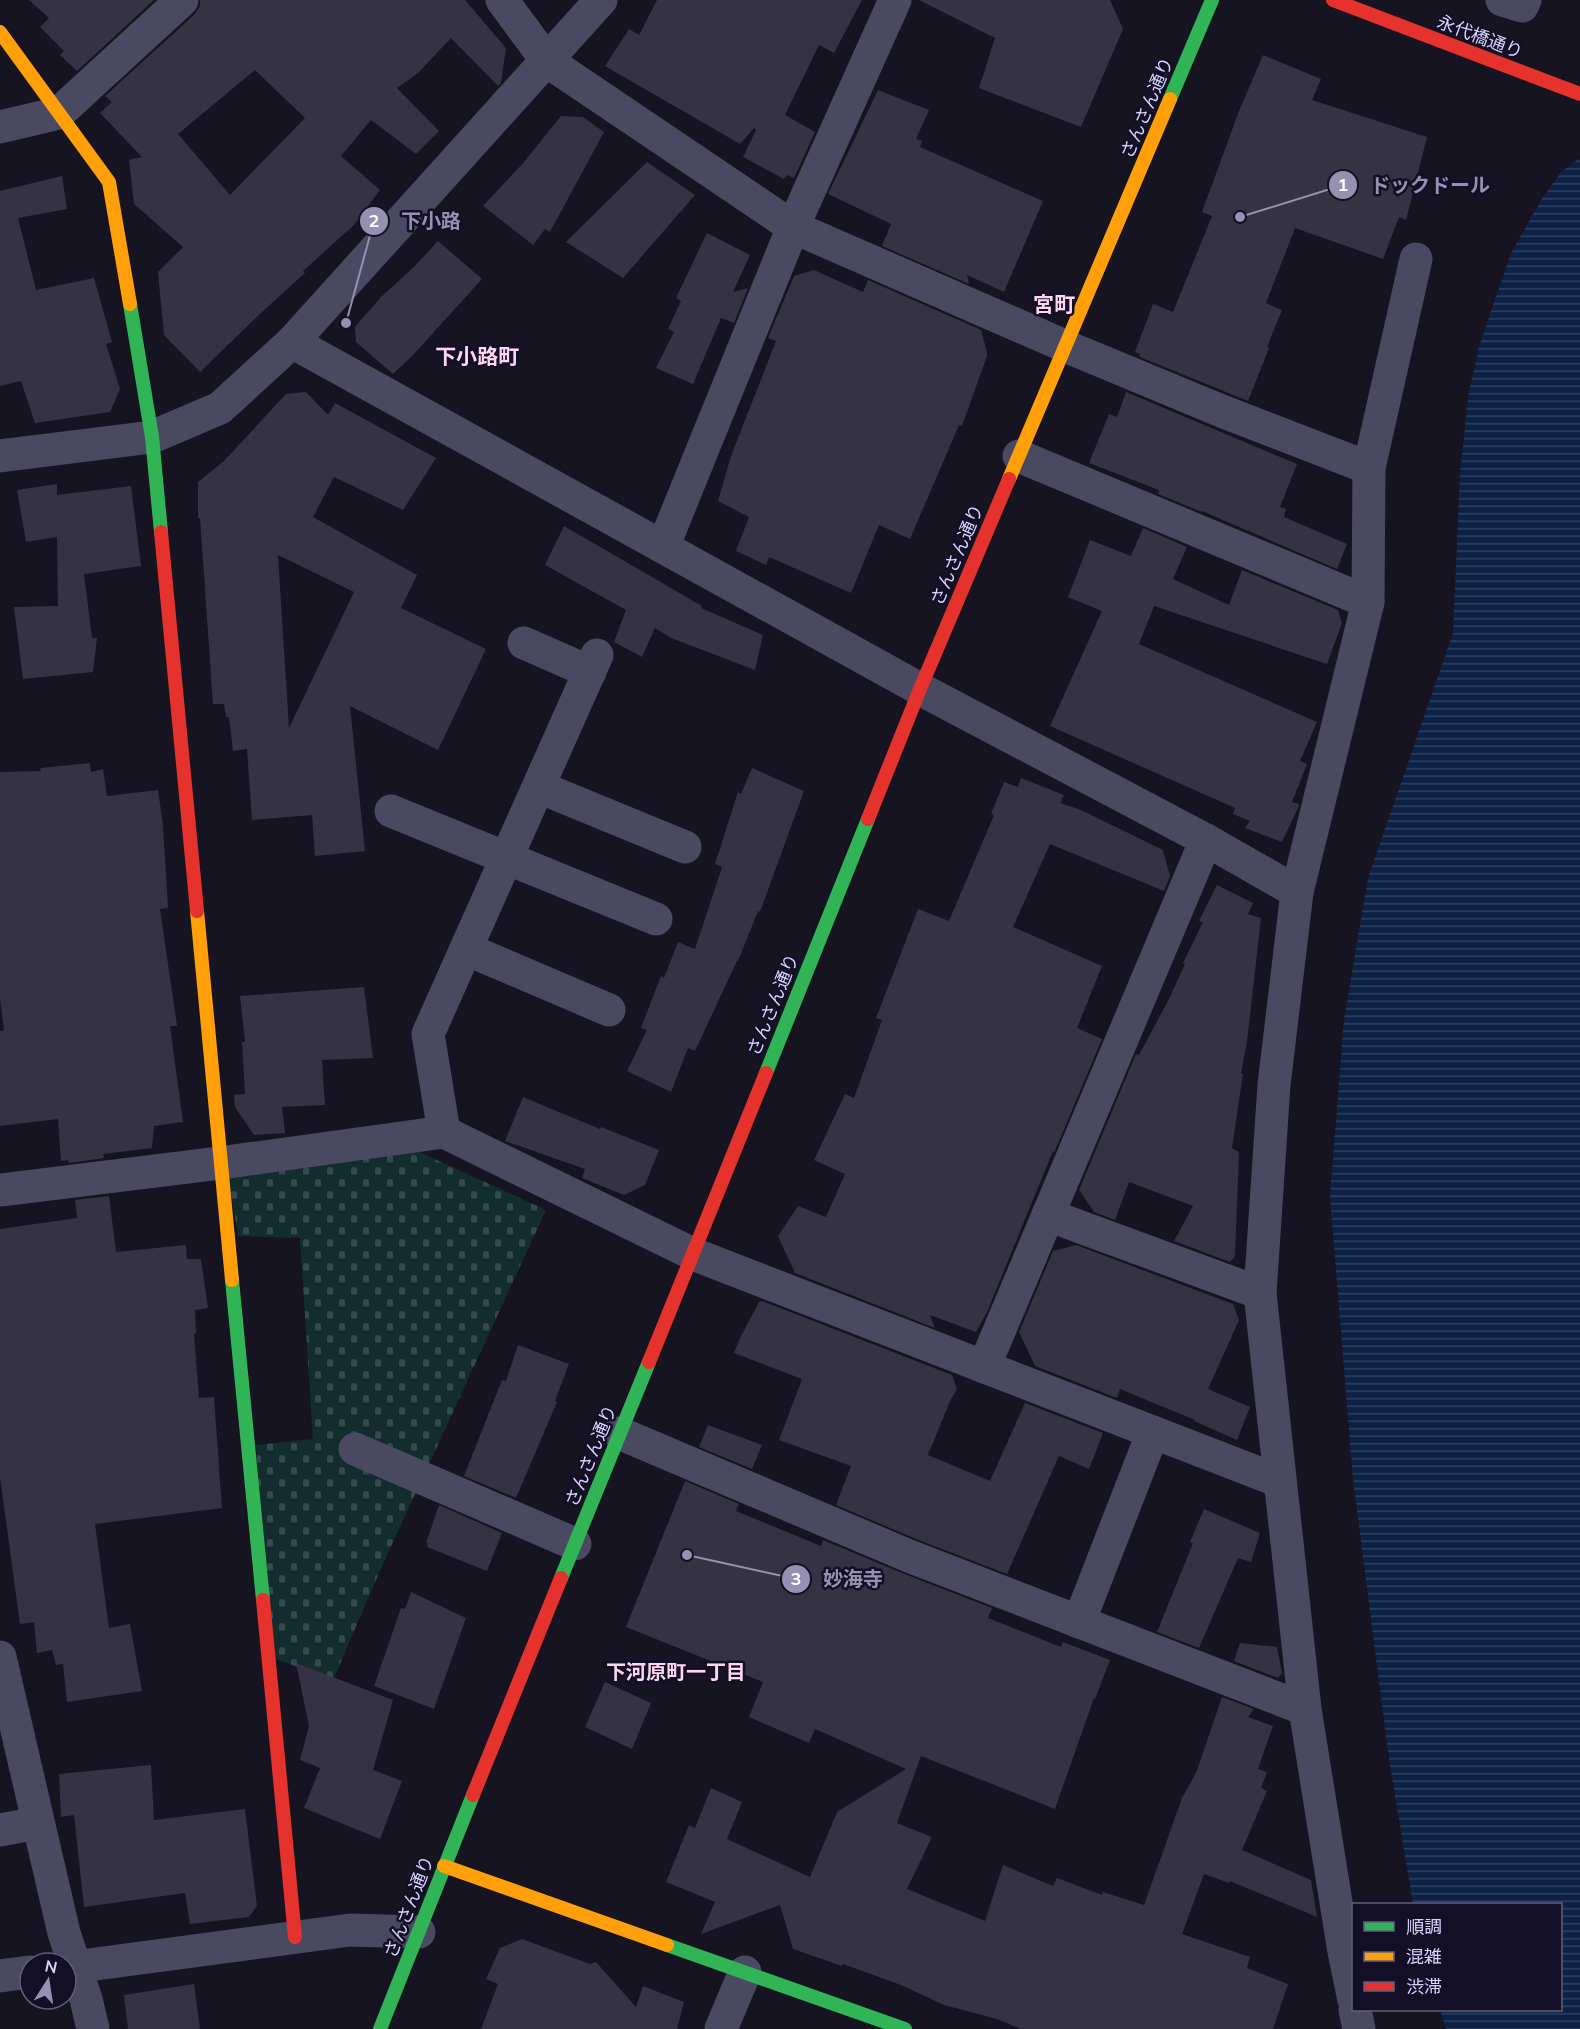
<svg xmlns="http://www.w3.org/2000/svg" width="1580" height="2029" viewBox="0 0 1580 2029" font-family="Mulish,'Noto Sans JP',sans-serif">
<style>
.cemetery{fill:url(#cemetery-stones)}
.water{fill:url(#water-rules)}
.building{fill:#343243;fill-rule:evenodd}
.lines{fill:none;stroke-linecap:round;stroke-linejoin:round}
.street{stroke:#4a4962;stroke-width:33}
.fast{stroke:#30b455;stroke-width:14}
.slow{stroke:#ff9f0a;stroke-width:14}
.jam{stroke:#e5322d;stroke-width:14}
.labels{text-anchor:middle;stroke-width:5;stroke-linejoin:round;paint-order:stroke}
.street-label{font-size:18px;fill:#d9d4ff;stroke:#130f26}
.neighbourhood-label{font-size:20px;font-weight:bold;fill:#ffd6f0;stroke:#130f26}
.quarter-label{font-size:21px;font-weight:bold;fill:#ffd6f0;stroke:#130f26}
.leader{fill:none;stroke:#9591b1;stroke-width:2}
.callout-dot{fill:#9591b1;stroke:#130f26;stroke-width:2}
.mark-label{font-size:18px;text-anchor:middle;font-weight:bold;fill:#fff}
.callout-label{font-size:20px;text-anchor:middle;font-weight:bold;fill:#9591b1;stroke:#130f26;stroke-width:5;stroke-linejoin:round;paint-order:stroke}
</style>
<defs>
<pattern id="cemetery-stones" width="16" height="16" patternUnits="userSpaceOnUse" patternTransform="scale(1.5)"><rect width="16" height="16" fill="#132c2d"/><path d="M2 7V4a2 2 0 0 1 4 0v3zM10 15v-3a2 2 0 0 1 4 0v3z" fill="#354a4c"/></pattern>
<pattern id="water-rules" width="6" height="5" patternUnits="userSpaceOnUse" patternTransform="scale(1.5)"><rect width="6" height="5" fill="#0d2144"/><path d="M0 2.5h6" fill="none" stroke="#304060"/></pattern>
</defs>
<rect width="100%" height="100%" fill="#161421"/>
<polygon class="cemetery" points="415,1150 546,1210 382,1566 333,1680 268,1656 256,1445 313,1439 300,1238 238,1236 227,1168"/>
<polygon class="water" points="1580,158 1580,2029 1446,2029 1440,2010 1560,2010 1560,1904 1413,1904 1389,1759 1353,1480 1330,1196 1344,1020 1368,878 1453,633 1460,474 1468,397 1479,347 1511,253 1543,197 1561,172"/>
<g class="building">
<polygon points="29,0 154,0 77,71 60,55 64,51 40,27 49,18"/>
<path d="M200 0H465L506 48 501 83 498 86 451 38 418 73 397 88 439 131 416 154 371 120 341 156 380 190 354 225 303 271 305 273 263 311 200 372 164 335 158 272 183 247 134 204 129 160 142 157 100 113 112 102 105 96 195 14 200 6ZM255 70 305 118 230 195 178 134Z"/>
<polygon points="657,0 862,0 834,53 819,45 785,115 815,132 794,178 787,175 784,179 743,157 756,130 754,128 740,144 605,66 629,29 639,35"/>
<polygon points="919,0 1110,0 1123,29 1081,127 979,88 995,38"/>
<polygon points="1263,55 1321,79 1312,100 1427,137 1406,220 1399,217 1383,259 1295,228 1266,303 1282,310 1267,347 1269,348 1248,401 1140,357 1140,354 1135,352 1153,304 1173,312 1212,216 1202,212 1239,111"/>
<polygon points="878,90 929,110 916,139 922,141 920,147 1043,201 1004,292 967,275 969,284 882,246 891,224 828,194"/>
<polygon points="561,116 583,117 604,132 550,232 545,229 533,245 483,206 524,162"/>
<polygon points="647,162 695,195 623,278 566,242"/>
<polygon points="62,176 67,209 18,218 36,290 94,278 112,342 106,344 120,389 110,412 35,423 21,381 0,386 0,191"/>
<polygon points="707,233 750,255 733,292 748,288 734,323 721,318 693,384 656,368 674,332 668,329 681,301 676,298"/>
<polygon points="438,241 482,279 413,355 393,374 356,342 355,327 380,298 414,267"/>
<polygon points="814,270 863,292 868,280 981,330 987,352 987,356 962,426 959,425 910,539 879,525 851,593 769,557 766,565 736,551 749,517 718,501 731,456 776,341 768,338 794,276"/>
<path d="M306 392 328 415 335 403 436 458 403 510 334 477 313 517 417 575 401 608 486 649 438 750 350 706 365 851 315 856 312 815 252 820 247 749 233 751 229 717H226L224 704H213L200 518H198V482L224 461 286 394ZM278 555 354 592 289 728Z"/>
<polygon points="1126,392 1297,464 1280,507 1286,509 1284,517 1347,544 1337,569 1202,511 1202,512 1158,494 1159,490 1089,463 1109,414 1117,417"/>
<polygon points="57,484 57,495 131,486 141,566 84,574 92,638 97,638 93,672 23,679 14,607 58,606 57,537 26,542 17,490"/>
<polygon points="564,526 702,606 701,608 763,635 755,670 671,638 655,628 642,657 614,642 626,610 545,565"/>
<polygon points="1143,528 1187,547 1173,579 1229,605 1242,570 1338,610 1342,623 1327,664 1154,606 1139,644 1317,722 1300,761 1307,764 1292,802 1299,804 1298,808 1282,842 1245,828 1250,821 1233,814 1235,808 1050,726 1102,611 1068,597 1090,540 1131,556"/>
<polygon points="90,763 91,772 103,769 107,796 158,790 163,825 168,908 160,909 177,1026 170,1026 183,1122 154,1126 152,1148 103,1154 104,1158 69,1163 68,1160 61,1161 58,1119 0,1126 0,1031 4,1030 0,998 0,772 41,771 40,768"/>
<polygon points="752,768 804,791 760,912 758,911 738,961 737,961 695,1051 688,1048 671,1092 627,1071 647,1030 641,1028 661,976 664,978 678,942 695,949 722,867 715,864 738,792 741,794"/>
<polygon points="1021,778 1064,795 1060,803 1081,810 1163,850 1170,876 1164,891 1050,844 1013,927 1102,966 1077,1028 1102,1039 1054,1153 1053,1151 987,1312 976,1332 930,1315 935,1328 795,1273 778,1236 798,1206 826,1217 845,1174 814,1160 845,1094 854,1098 882,1020 876,1018 918,909 949,921 994,815 991,814 1004,782 1018,787"/>
<polygon points="1217,885 1253,903 1248,914 1261,918 1247,1042 1241,1073 1243,1074 1232,1148 1239,1152 1235,1256 1230,1262 1174,1241 1193,1206 1129,1182 1115,1220 1094,1212 1079,1190 1136,1054 1139,1055 1169,999 1185,964 1183,963 1203,922 1199,921"/>
<polygon points="364,987 373,1058 322,1060 325,1105 282,1107 285,1133 254,1135 235,1107 234,1095 245,1094 242,1042 245,1042 240,996"/>
<polygon points="523,1097 600,1129 601,1127 659,1150 645,1185 624,1195 582,1178 585,1169 505,1141"/>
<polygon points="109,1196 116,1252 186,1245 187,1259 201,1259 208,1308 195,1310 196,1333 194,1334 199,1398 214,1397 222,1508 95,1524 109,1628 130,1624 142,1691 67,1702 63,1664 56,1665 52,1650 37,1653 34,1622 20,1624 0,1477 0,1229 77,1218 75,1200"/>
<polygon points="1076,1245 1233,1304 1239,1320 1208,1389 1250,1407 1237,1440 1194,1421 1195,1420 1120,1389 1117,1398 1035,1366 1019,1332 1053,1251"/>
<polygon points="762,1301 952,1375 957,1389 950,1401 928,1455 990,1481 1025,1403 1103,1433 1089,1469 1059,1456 1007,1574 916,1539 836,1505 851,1466 779,1440 802,1379 734,1353 740,1338 759,1302"/>
<polygon points="518,1345 569,1364 555,1401 557,1402 516,1498 464,1476 502,1380 506,1381"/>
<polygon points="708,1425 762,1445 752,1469 699,1447"/>
<polygon points="685,1481 739,1504 736,1511 821,1546 823,1540 902,1573 992,1608 988,1618 1061,1647 1063,1642 1110,1660 1095,1699 1094,1698 1055,1809 921,1756 897,1823 932,1837 907,1889 985,1921 1003,1865 1053,1886 1057,1878 1102,1895 1103,1892 1144,1905 1182,1798 1196,1773 1222,1697 1254,1709 1248,1717 1273,1726 1258,1769 1267,1772 1261,1788 1267,1791 1242,1850 1311,1880 1317,1917 1230,1881 1229,1883 1204,1874 1182,1934 1250,1957 1247,1968 1288,1984 1273,2029 1021,2029 997,2019 944,2005 901,1985 843,1964 842,1966 793,1949 780,1905 701,1934 715,1902 666,1882 689,1825 695,1828 711,1788 742,1802 727,1839 810,1877 837,1812 906,1769 815,1729 809,1743 749,1717 763,1682 626,1627"/>
<polygon points="439,1505 502,1533 487,1571 427,1547 428,1543 426,1543"/>
<polygon points="1204,1509 1260,1533 1251,1562 1238,1558 1199,1648 1157,1632 1193,1543 1190,1542"/>
<polygon points="411,1592 466,1618 434,1709 374,1686 401,1608 405,1609"/>
<polygon points="1240,1643 1277,1647 1282,1673 1278,1678 1234,1661"/>
<polygon points="296,1663 393,1700 373,1770 402,1781 380,1839 304,1808 320,1768 300,1760 309,1726"/>
<polygon points="605,1682 651,1703 632,1749 585,1727"/>
<polygon points="151,1765 154,1820 245,1809 257,1906 249,1917 190,1924 185,1893 84,1907 74,1815 61,1817 59,1774"/>
<polygon points="522,1939 590,1964 596,1962 636,2007 643,1986 684,2002 677,2029 481,2029 498,1984 486,1979 500,1948"/>
<polygon points="194,1984 200,2029 128,2029 124,1995"/>
</g>
<g class="lines">
<g class="street">
<polyline points="502,0 547,61 793,227 1065,346 1224,412 1369,468"/>
<polyline points="1502,0 1522,6 1525,0"/>
<polyline points="0,127 59,113 182,0"/>
<polyline points="292,342 920,689 1206,840 1297,892"/>
<polyline points="0,456 152,437 220,408 292,342 601,0"/>
<polyline points="1019,456 1368,602"/>
<polyline points="663,547 793,227 895,0"/>
<polyline points="524,643 590,672"/>
<polyline points="539,787 685,847"/>
<polyline points="391,811 656,919"/>
<polyline points="466,949 609,1010"/>
<polyline points="444,1132 428,1034 597,655"/>
<polyline points="0,1190 220,1163 444,1132 693,1254 1279,1481"/>
<polyline points="1048,1215 1260,1293"/>
<polyline points="984,1367 1206,840"/>
<polyline points="619,1433 909,1556 1305,1709"/>
<polyline points="355,1449 575,1544"/>
<polyline points="1079,1622 1153,1432"/>
<polyline points="0,1657 64,1933 86,1999 93,2029"/>
<polyline points="0,1830 38,1823"/>
<polyline points="66,1968 350,1930 419,1932"/>
<polyline points="0,1976 30,1972"/>
<polyline points="1354,2000 1344,1952 1305,1709 1260,1293 1274,1085 1297,892 1368,602 1369,468 1416,259"/>
<polyline points="1355,2010 1359,2029"/>
<polyline points="721,2029 745,1972"/>
</g>
<g class="fast">
<polyline points="1170,99 1212,0"/>
<polyline points="130,304 152,437 161,532"/>
<polyline points="766,1073 868,819"/>
<polyline points="232,1280 263,1600"/>
<polyline points="561,1578 649,1362"/>
<polyline points="667,1945 905,2029"/>
<polyline points="380,2029 473,1795"/>
</g>
<g class="slow">
<polyline points="0,32 109,182 130,304"/>
<polyline points="1009,479 1170,99"/>
<polyline points="197,911 232,1280"/>
<polyline points="444,1866 667,1945"/>
</g>
<g class="jam">
<polyline points="1333,0 1580,94"/>
<polyline points="161,532 197,911"/>
<polyline points="868,819 920,689 1009,479"/>
<polyline points="649,1362 766,1073"/>
<polyline points="263,1600 295,1937"/>
<polyline points="473,1795 561,1578"/>
</g>
</g>
<g class="labels">
<g class="street-label">
<text transform="translate(1480 37) rotate(21)" y="6">永代橋通り</text>
<text transform="translate(1147 108) rotate(-67)" y="6">さんさん通り</text>
<text transform="translate(957 555) rotate(-67)" y="6">さんさん通り</text>
<text transform="translate(773 1005) rotate(-68)" y="6">さんさん通り</text>
<text transform="translate(591 1456) rotate(-68)" y="6">さんさん通り</text>
<text transform="translate(409 1907) rotate(-69)" y="6">さんさん通り</text>
</g>
<g class="neighbourhood-label">
<text x="676" y="1679">下河原町一丁目</text>
</g>
<g class="quarter-label">
<text x="1054" y="312">宮町</text>
<text x="477" y="364">下小路町</text>
</g>
</g>
<path class="leader" d="M1240 217L1343 185M346 323L374 221M687 1555L796 1579"/>
<g class="callout-dot">
<circle cx="1240" cy="217" r="6"/>
<circle cx="346" cy="323" r="6"/>
<circle cx="687" cy="1555" r="6"/>
<circle cx="1343" cy="185" r="15"/>
<circle cx="374" cy="221" r="15"/>
<circle cx="796" cy="1579" r="15"/>
</g>
<g class="mark-label">
<text x="1343" y="191">1</text>
<text x="374" y="227">2</text>
<text x="796" y="1585">3</text>
</g>
<g class="callout-label">
<text x="1430" y="192">ドックドール</text>
<text x="431" y="228">下小路</text>
<text x="853" y="1586">妙海寺</text>
</g>
<rect x="1352" y="1903" width="210" height="108" fill="#130f26" stroke="#625e7d" stroke-width="1.5"/>
<rect x="1364" y="1922" width="30" height="9" fill="#30b455" stroke="#625e7d" stroke-width="1.5"/>
<text x="1406" y="1933" font-size="18" fill="#d9d4ff">順調</text>
<rect x="1364" y="1952" width="30" height="9" fill="#ff9f0a" stroke="#625e7d" stroke-width="1.5"/>
<text x="1406" y="1963" font-size="18" fill="#d9d4ff">混雑</text>
<rect x="1364" y="1982" width="30" height="9" fill="#e5322d" stroke="#625e7d" stroke-width="1.5"/>
<text x="1406" y="1993" font-size="18" fill="#d9d4ff">渋滞</text>
<g transform="translate(48 1981) rotate(12)"><circle r="28" fill="#130f26" stroke="#625e7d" stroke-width="1.5"/>
<path d="M0-4.5L10 22L0 15L-10 22Z" fill="#9591b1"/>
<text y="-9" font-size="16" font-weight="bold" text-anchor="middle" fill="#d9d4ff">N</text>
</g>
</svg>
